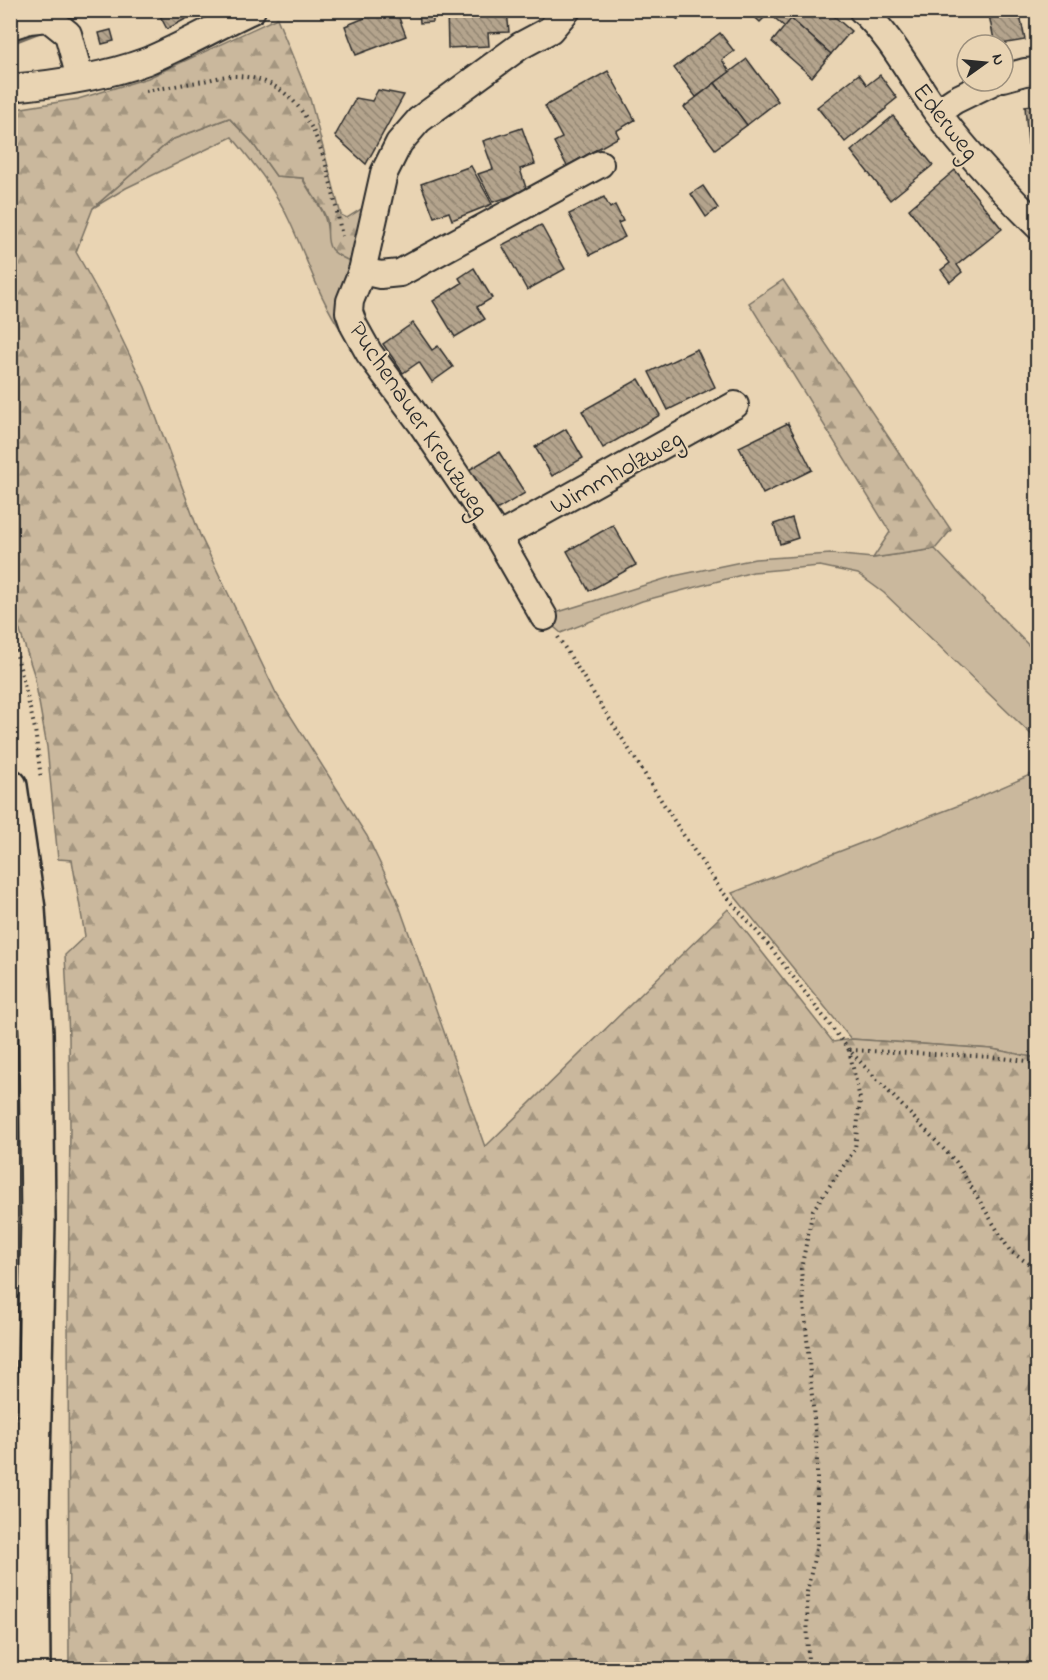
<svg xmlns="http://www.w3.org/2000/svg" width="1048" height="1680" viewBox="0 0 1048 1680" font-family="'Indie Flower',sans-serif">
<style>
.grass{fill:#cab89d;stroke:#7a7264;stroke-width:1.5}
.forest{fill:url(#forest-firs);stroke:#7a7264;stroke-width:1.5}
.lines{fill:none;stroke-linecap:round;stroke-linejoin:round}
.stream{stroke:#70685c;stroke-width:8}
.building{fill:url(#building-back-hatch);stroke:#2b2b2b;stroke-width:1.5}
.minor-casing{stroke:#2b2b2b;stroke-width:30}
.primary-casing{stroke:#2b2b2b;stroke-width:38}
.path{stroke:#2b2b2b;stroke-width:4;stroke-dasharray:1.5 4.5;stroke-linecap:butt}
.minor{stroke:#e9d4b3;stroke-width:26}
.primary{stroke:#e9d4b3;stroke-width:33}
.labels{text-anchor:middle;stroke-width:4.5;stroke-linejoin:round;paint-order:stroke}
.street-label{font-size:26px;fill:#2b2b2b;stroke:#e9d4b3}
</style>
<defs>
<pattern id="forest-firs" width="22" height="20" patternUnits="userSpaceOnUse" patternTransform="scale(1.5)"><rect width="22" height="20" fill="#cab89d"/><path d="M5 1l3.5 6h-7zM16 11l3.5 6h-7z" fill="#a49680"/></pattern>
<pattern id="building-back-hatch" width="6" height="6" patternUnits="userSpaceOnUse" patternTransform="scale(1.5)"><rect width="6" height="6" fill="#b4a48d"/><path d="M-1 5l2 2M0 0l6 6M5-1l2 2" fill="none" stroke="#938673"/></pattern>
</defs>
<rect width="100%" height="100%" fill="#e9d4b3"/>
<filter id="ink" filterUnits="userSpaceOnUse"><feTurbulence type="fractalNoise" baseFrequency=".0167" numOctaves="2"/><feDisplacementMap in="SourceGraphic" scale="12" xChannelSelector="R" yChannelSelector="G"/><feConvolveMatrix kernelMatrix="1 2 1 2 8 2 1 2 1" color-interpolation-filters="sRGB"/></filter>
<g filter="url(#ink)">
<g class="grass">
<path d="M229 118 251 141 276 176 302 178C314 202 327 208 328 237L356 264 339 299 343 333C319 299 307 258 289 220 275 189 254 164 232 137L126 188 93 208 171 140Z"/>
<polygon points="935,549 1037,654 1037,740 884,593 858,574 820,566 753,572 642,601 561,633 554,627 549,617 555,613 674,576 755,559 831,554 873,558"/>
<polygon points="1037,772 1037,1058 992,1049 851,1039 732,893 970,801"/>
</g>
<g class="forest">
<path d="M277 18 310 99 341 215 347 218 369 204 356 264C348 260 336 256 331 249 325 240 329 229 327 220 322 205 309 192 303 178L276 176 251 141 229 118 171 140 93 208 76 252 104 302 145 387 200 535 276 693 367 836 396 897 485 1147 728 909 833 1042 851 1039 992 1049 1037 1058V1669H69L68 1305 70 1127 69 1037 65 955 85 936 72 860 58 859 47 747 34 674 11 604 10 110 78 99 148 78Z"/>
<polygon points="783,280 951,530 935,549 873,558 890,532 749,303"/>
</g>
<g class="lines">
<g class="stream">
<polyline points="58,22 84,10"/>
<polyline points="10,41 41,29"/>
</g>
</g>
<g class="building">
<polygon points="157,10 194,10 195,14 167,29"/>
<polygon points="384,10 396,10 406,36 356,55 345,26"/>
<polygon points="419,10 433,10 433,22 420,23"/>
<polygon points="447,10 507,10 509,32 488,33 489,46 448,48"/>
<polygon points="663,10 687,10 678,20 673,15 671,17"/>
<polygon points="747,10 796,10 798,12 785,27 769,13 760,22"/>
<polygon points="799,10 827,10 851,31 831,54 791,19"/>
<polygon points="988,10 1019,10 1025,40 995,45"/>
<polygon points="791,19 831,54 812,77 772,42"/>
<polygon points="111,30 114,41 102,44 99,33"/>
<polygon points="720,33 734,51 722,60 730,72 696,97 674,68"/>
<polygon points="747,59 778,101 747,125 715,83"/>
<polygon points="608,71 635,120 616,131 619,137 567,166 554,142 562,138 545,106"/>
<polygon points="859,74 867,85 880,75 897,98 886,107 886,109 845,142 817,107"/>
<polygon points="715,83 747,125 715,149 684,107"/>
<polygon points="1032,87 1038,87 1038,143 1028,144 1025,106 1033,105"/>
<polygon points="378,90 404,95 366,164 335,136 356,98 372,101"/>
<polygon points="893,116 933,165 890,200 851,151"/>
<polygon points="522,128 535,164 520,169 527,191 493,202 478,174 493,169 483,141"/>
<polygon points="471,166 492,204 452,220 449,212 434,217 421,184"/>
<polygon points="955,170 1002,229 957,265 962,272 950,282 941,270 950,263 909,209"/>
<polygon points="703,186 718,208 706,217 691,194"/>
<polygon points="604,197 610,208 615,205 623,221 618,223 625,237 590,255 569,214"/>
<polygon points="541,225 565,269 527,290 502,245"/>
<polygon points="474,268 492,298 477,307 485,319 455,337 433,301 462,283 459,278"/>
<polygon points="413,323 432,350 438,346 453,367 432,382 419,362 403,373 383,344"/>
<polygon points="697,349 715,387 668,410 649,372"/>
<polygon points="639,379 660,415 603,448 582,411"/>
<polygon points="788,423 812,470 763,494 739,447"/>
<polygon points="566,429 583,458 552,476 535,447"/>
<polygon points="499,452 525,493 493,512 467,471"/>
<polygon points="792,518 798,538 780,544 774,524"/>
<polygon points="613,525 636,565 589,591 567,551"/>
</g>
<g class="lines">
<g class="minor-casing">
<g id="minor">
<path d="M862 10C893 39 912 78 936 111 966 152 1002 190 1038 226"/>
<polyline points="10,26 29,20 48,18 68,34 80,78"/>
<polyline points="1003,78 1025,72 1038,71"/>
<path d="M10 88C56 84 104 77 147 61 183 46 217 26 252 10"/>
<polyline points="937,112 955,100 994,81"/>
<polyline points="362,271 380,275 400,273 600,164"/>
<polyline points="498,537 735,405"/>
<polyline points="544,617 498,537 421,423 369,353 354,326 349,312 350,301 362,271 384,173 399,143 419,120 520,46 550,30 567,10"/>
</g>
</g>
<g class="primary-casing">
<polyline id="primary" points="10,786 28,909 36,1033 38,1220 32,1515 33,1670"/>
</g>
<g class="path">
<path d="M146 91C165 88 185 84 204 81 213 79 223 76 231 76 317 75 328 172 342 236"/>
<polyline points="10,627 35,729 41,779"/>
<polyline points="558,637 680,830 721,890 771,948 849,1050 956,1162 1010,1251 1038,1270"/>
<polyline points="850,1050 993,1057 1027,1061 1038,1065"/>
<polyline points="808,1670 807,1592 817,1544 817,1454 801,1269 813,1210 855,1149 860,1099 849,1050"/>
</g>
<use href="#minor" class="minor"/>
<use href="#primary" class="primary"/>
</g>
</g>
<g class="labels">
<g class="street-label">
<text transform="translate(947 121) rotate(52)" y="9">Ederweg</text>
<text transform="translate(420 419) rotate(56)" y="9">Puchenauer Kreuzweg</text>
<text transform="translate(616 471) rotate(-29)" y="9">Wimmholzweg</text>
</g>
</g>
<rect width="1048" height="1680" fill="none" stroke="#e9d4b3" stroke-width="36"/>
<rect x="18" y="18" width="1012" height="1644" fill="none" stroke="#2b2b2b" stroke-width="2" filter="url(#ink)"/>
<g transform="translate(985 63) rotate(75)"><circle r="28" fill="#e9d4b3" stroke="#9d907d" stroke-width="1.5"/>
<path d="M0-4.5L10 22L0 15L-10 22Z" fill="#2b2b2b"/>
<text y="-9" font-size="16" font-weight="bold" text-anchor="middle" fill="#2b2b2b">N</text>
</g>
</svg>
